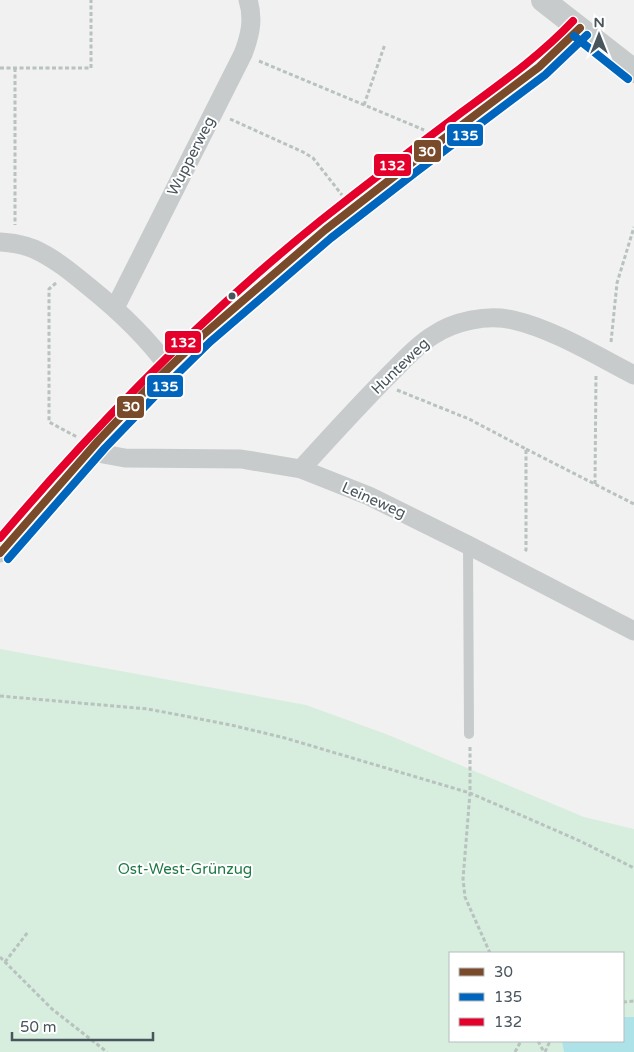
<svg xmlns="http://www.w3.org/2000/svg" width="634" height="1052" viewBox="0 0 634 1052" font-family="'Varela Round',sans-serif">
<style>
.green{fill:#d7eede;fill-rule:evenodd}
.water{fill:#aee2e9}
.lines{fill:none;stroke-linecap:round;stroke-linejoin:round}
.path{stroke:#b8c2be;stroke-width:3;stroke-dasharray:4 2.5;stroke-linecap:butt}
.service{stroke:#c8cbcc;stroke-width:10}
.minor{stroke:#c8cbcc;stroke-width:19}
.tertiary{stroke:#c8cbcc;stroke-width:24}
.bus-1-casing{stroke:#fff;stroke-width:11}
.bus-2-casing{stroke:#fff;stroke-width:11}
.bus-3-casing{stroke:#fff;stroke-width:11}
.bus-1{stroke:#7a4b2a;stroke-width:8}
.bus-2{stroke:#0065bd;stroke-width:8}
.bus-3{stroke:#e4002b;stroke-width:8}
.bus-dot{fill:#49555c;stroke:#fff;stroke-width:2}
.labels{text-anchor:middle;stroke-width:4;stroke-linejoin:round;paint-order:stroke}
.street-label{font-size:15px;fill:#49555c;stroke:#fff}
.park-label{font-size:15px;fill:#1e7944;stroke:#fff}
.line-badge{stroke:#fff;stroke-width:2}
.badge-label{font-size:14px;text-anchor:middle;font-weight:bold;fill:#fff}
</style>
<rect width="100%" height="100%" fill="#f1f1f1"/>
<path class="green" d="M0 649 306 705 386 734 584 817 634 829V1052H0ZM450 953H623V1041H450Z"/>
<polygon class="water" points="623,1017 634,1017 634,1052 564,1052 562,1041 623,1041"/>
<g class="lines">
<g class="path">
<polyline points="259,61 424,130"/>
<polyline points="0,68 91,68 91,0"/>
<polyline points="15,68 15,225"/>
<polyline points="364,105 385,44"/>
<polyline points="230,119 303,152 313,158 342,195"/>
<polyline points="56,283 49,289 49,422 77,437"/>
<polyline points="611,342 617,283 634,227"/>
<polyline points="397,390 469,419 526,449 526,550 524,553"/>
<polyline points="526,449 634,504"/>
<polyline points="595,484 596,375"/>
<polyline points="0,696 148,709 231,725 285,738 470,793 580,841 634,868"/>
<polyline points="470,747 470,793 463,879 465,897 490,953"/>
<polyline points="0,957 52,1009 107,1052"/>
<polyline points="5,962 28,932"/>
<polyline points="623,1002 634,1001"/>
<polyline points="538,1041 544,1052"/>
<polyline points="515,1052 521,1041"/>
<polyline points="545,1052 550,1041"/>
</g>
<polyline class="service" points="468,545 469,734"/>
<g class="minor">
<path d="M0 242C12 243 23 244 34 249 54 258 71 272 88 286 118 310 146 336 169 368"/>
<path d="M115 308 243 54C250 36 254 19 248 0"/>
<polyline points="93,447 103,454 125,458 241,459 301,469 369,496 468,545 634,631"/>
<path d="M301 469C330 437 359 405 390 374 403 361 416 346 432 336 454 321 487 314 513 320 553 329 597 356 634 375"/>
<path d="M0 553C64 477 130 403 203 335 308 238 424 153 539 67L567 42 580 28"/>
</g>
<polyline class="tertiary" points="543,0 634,71"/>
<g class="bus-1-casing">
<polyline id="bus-1" points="0,553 98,441 149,387 203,335 325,230 410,164 539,67 580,28"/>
</g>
<g class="bus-2-casing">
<g id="bus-2">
<polyline points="574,36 628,79"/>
<polyline points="8,559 105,448 157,394 210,342 331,238 416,172 545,75 587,35"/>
</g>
</g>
<g class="bus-3-casing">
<path id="bus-3" d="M0 538C99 421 201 317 320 221 367 184 414 148 462 112 500 84 540 56 573 21"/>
</g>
<use href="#bus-1" class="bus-1"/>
<use href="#bus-2" class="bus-2"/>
<use href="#bus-3" class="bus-3"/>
</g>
<circle class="bus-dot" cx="232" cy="296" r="4.5"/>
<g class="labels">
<g class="street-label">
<text transform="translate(191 156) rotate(-63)" y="5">Wupperweg</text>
<text transform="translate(400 366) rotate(-44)" y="5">Hunteweg</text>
<text transform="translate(374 500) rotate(24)" y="5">Leineweg</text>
</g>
<g class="park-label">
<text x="185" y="874">Ost-West-Grünzug</text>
</g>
</g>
<g class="line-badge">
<rect x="446" y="123" width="38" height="24" rx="5" fill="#0065bd"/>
<rect x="413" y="139" width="29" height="24" rx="5" fill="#7a4b2a"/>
<rect x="373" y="153" width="39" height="24" rx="5" fill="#e4002b"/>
<rect x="164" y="330" width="38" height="24" rx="5" fill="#e4002b"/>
<rect x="146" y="374" width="38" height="24" rx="5" fill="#0065bd"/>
<rect x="116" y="395" width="29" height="24" rx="5" fill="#7a4b2a"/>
</g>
<g class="badge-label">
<text x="465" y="140">135</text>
<text x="427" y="156">30</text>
<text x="392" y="170">132</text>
<text x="183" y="347">132</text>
<text x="165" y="391">135</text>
<text x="131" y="411">30</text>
</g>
<rect x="449" y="952" width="175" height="90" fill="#ffffff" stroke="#b6bbbe"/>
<rect x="459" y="968" width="25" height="8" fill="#7a4b2a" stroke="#b6bbbe"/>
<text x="494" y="977" font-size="15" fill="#49555c">30</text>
<rect x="459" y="993" width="25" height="8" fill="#0065bd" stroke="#b6bbbe"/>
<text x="494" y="1002" font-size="15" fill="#49555c">135</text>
<rect x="459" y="1018" width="25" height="8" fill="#e4002b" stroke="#b6bbbe"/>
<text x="494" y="1027" font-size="15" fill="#49555c">132</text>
<g transform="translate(599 35)" stroke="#ffffff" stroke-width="4" paint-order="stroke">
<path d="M0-4L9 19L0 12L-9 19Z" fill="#49555c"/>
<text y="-8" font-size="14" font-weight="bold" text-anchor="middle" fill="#49555c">N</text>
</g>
<path d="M12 1032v8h141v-8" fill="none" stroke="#49555c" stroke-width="2.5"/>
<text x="20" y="1032" font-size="15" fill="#49555c" stroke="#ffffff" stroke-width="4" paint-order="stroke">50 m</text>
</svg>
